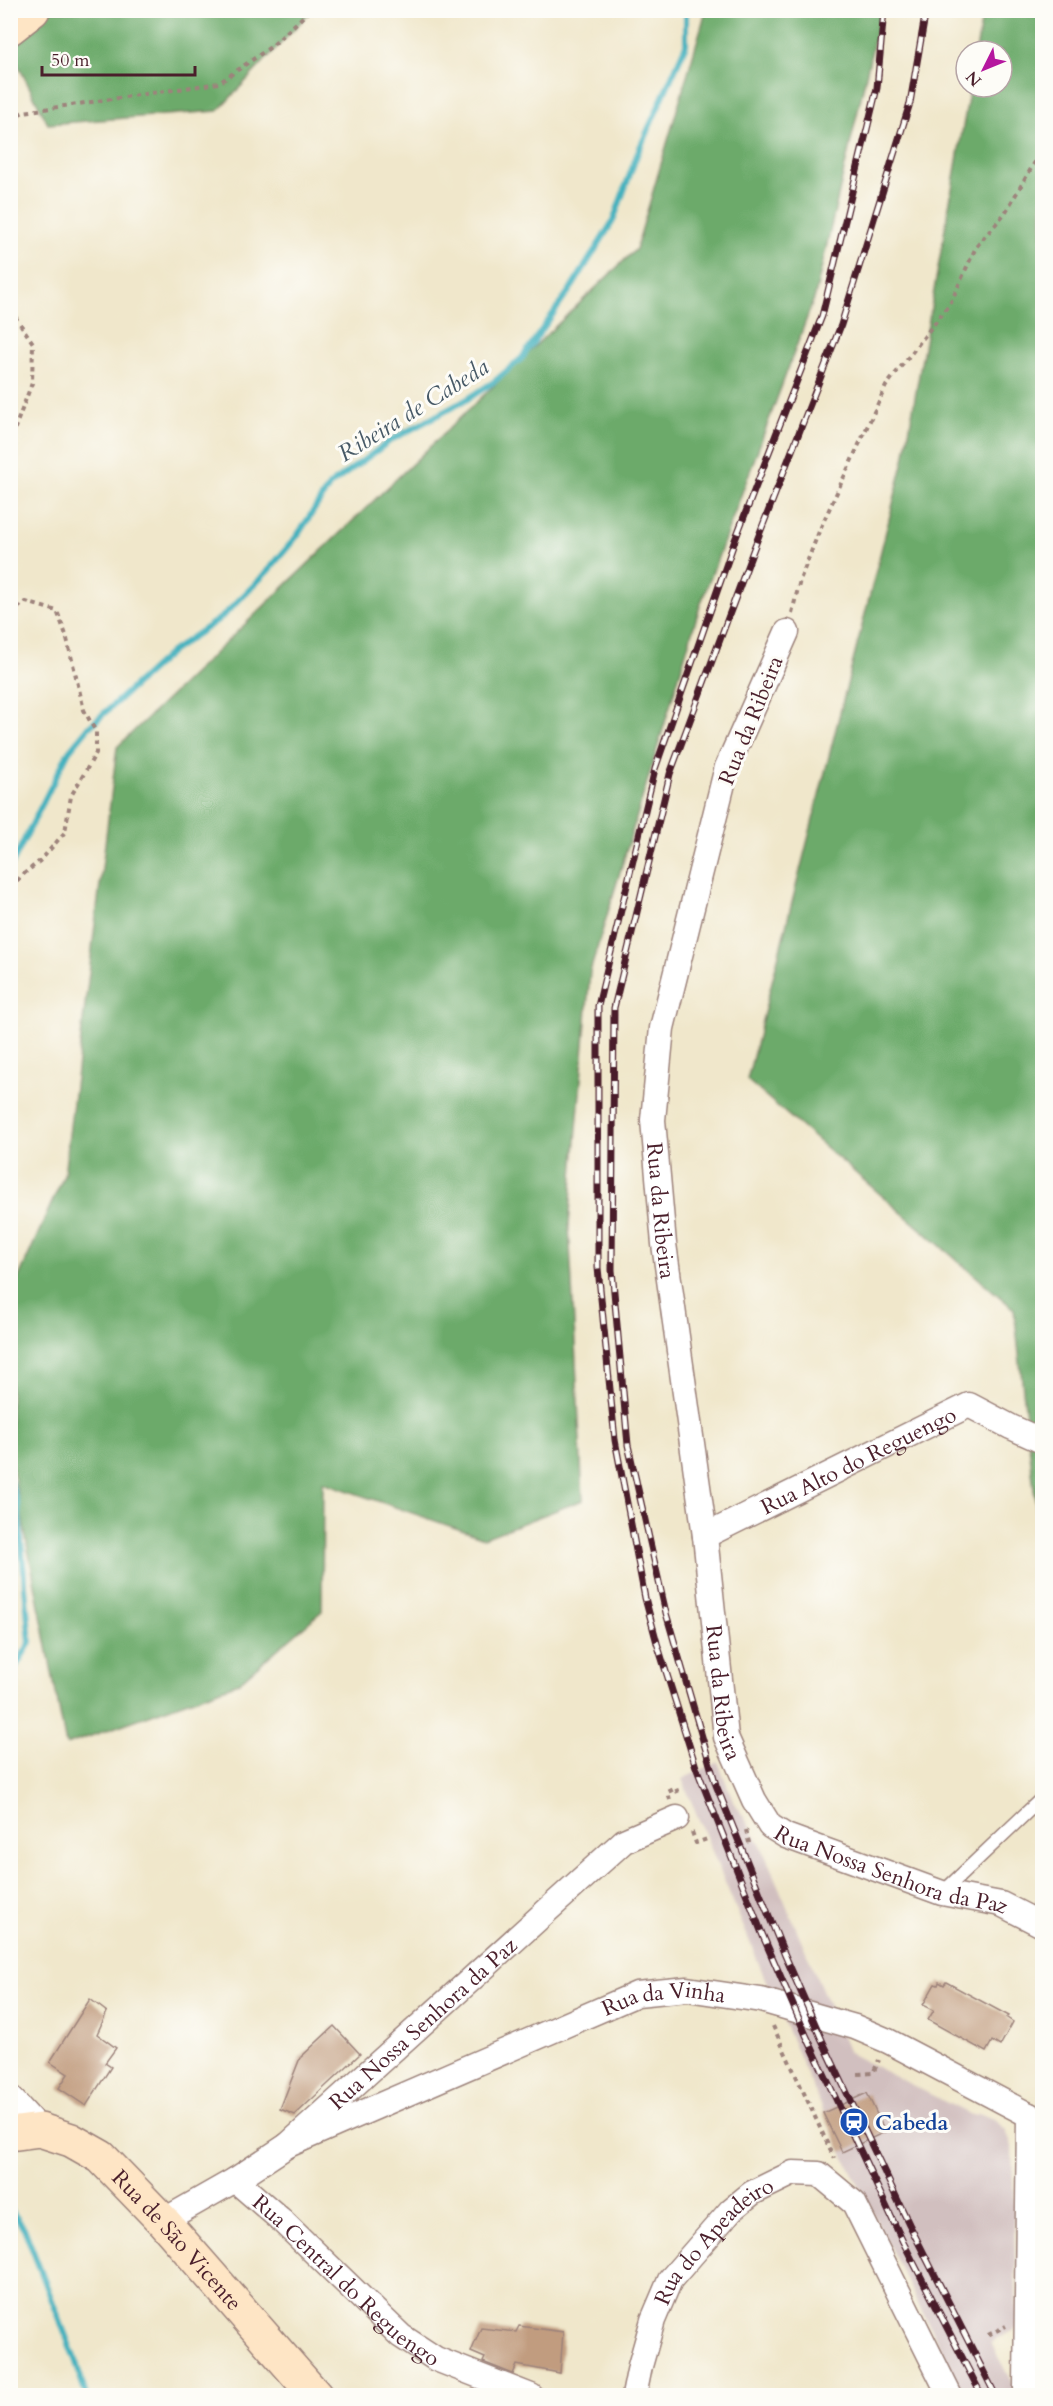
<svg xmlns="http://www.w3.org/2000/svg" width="1053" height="2406" viewBox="0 0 1053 2406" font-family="Cardo,serif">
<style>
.industrial{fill:#d1bfbf}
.forest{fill:#6caa6b;stroke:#5b644b;stroke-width:1.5}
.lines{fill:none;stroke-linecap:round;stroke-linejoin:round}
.stream{stroke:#42b1be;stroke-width:6}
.building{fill:#c19c7f}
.service-casing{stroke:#9d837b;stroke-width:15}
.minor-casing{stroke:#9d837b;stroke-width:27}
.secondary-casing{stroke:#9d837b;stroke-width:36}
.path{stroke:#9d837b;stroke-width:4;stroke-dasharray:4.5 4.5;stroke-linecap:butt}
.service{stroke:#fff;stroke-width:12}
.minor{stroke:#fff;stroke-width:24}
.secondary{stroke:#fee5c5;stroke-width:33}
.rail-casing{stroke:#4a1f2b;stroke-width:7}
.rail{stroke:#fdfcf7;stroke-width:4.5;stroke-dasharray:14;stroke-linecap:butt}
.labels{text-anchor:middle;stroke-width:6;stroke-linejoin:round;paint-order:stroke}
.street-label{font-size:22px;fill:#4a1f2b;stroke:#fdfcf7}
.transit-label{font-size:22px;font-weight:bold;fill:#164399;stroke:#fdfcf7;text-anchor:start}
.water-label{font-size:24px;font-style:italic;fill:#475966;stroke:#fdfcf7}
</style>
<rect width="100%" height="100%" fill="#fdfcf7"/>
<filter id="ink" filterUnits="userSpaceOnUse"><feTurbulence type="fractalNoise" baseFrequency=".0167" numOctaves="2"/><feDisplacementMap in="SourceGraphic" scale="12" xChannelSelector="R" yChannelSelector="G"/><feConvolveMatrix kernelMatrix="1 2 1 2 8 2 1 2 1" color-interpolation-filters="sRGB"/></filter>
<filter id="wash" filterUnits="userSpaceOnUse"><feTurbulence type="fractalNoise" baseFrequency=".008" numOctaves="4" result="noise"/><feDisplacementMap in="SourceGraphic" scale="24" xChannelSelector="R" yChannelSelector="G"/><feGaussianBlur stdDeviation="1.35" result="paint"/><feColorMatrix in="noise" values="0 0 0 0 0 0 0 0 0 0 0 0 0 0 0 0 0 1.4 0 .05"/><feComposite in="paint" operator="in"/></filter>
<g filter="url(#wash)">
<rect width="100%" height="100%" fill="#f0e7cb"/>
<polygon class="industrial" points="718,1762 733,1800 760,1843 849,2053 971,2115 981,2114 994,2119 1006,2130 1012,2146 1017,2328 991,2343 1018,2395 964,2395 842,2152 776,2005 682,1779"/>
<g class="forest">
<polygon points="11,11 311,11 218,111 48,124 11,51"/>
<polygon points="706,11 881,11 815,296 700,606 590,972 569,1225 583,1500 484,1538 323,1482 322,1611 238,1683 66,1745 11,1461 10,1297 64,1175 117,747 636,249"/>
<polygon points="983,11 1042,11 1042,1561 1014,1309 747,1080 904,460 970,87 1002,87 1002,51 976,51"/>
</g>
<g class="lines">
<g class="stream">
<polyline points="10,868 69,751 88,728 171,652 222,617 267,572 297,536 330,485 391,440 466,400 495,381 522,358 574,284 613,221 638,152 686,45 686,10"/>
<polyline points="10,1481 18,1506 30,1643 10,1676"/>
<polyline points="10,2209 24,2228 76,2362 86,2396"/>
</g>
</g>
<g id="blocks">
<g class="building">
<polygon points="939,1982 944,1985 946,1982 1009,2016 1007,2018 1013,2022 1000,2046 992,2041 986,2052 928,2020 934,2010 923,2005 935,1984 938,1985"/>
<polygon points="90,1999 107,2012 97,2034 116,2048 105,2063 111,2067 86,2106 59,2088 68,2074 50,2062"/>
<polygon points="334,2026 360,2054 295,2115 280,2109 300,2058"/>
<polygon points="867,2093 885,2132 842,2152 823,2113"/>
<polygon points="519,2326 563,2332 560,2373 517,2365 513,2374 483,2362 485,2358 471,2352 481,2328 516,2332"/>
</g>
</g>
</g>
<g filter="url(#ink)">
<use href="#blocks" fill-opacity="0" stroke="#9d837b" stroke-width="1.5"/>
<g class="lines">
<g class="service-casing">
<polyline id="service" points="942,1893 1042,1798"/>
</g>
<g class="minor-casing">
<g id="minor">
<path id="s1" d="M787 632 727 767 662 1028 653 1120 664 1244 705 1536 726 1737 754 1800 770 1826 786 1836 942 1893 1001 1904 1042 1925"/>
<path id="s2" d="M705 1536 969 1405 1011 1427 1042 1441"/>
<polyline points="10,2097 40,2130"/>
<path id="s3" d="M288 2145 637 1994 687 1989 761 2000 855 2027 888 2041 1042 2122"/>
<path id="s4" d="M235 2180 279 2218 401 2336 436 2359 531 2396"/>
<path id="s5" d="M163 2221 235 2180 288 2145 624 1841 677 1818"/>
<polyline points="1026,2388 1029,2115"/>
<path id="s6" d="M634 2396 640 2366 653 2320 670 2280 731 2210 752 2193 793 2173 819 2174 854 2203 950 2396"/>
</g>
</g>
<g class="secondary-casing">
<g id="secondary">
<polyline points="10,28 33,10"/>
<path id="s7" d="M10 2134 40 2130 71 2140 101 2157 163 2221 316 2396"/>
</g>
</g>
<g class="path">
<polyline points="10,118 24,112 219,83 272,46 310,10"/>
<polyline points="10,309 33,343 32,383 10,441"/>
<polyline points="10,613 26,602 57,611 66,635 84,710 96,732 96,753 71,796 65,832 41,860 20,877 10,892"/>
<polyline points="792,613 800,580 820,529 886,386 951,302 976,247 1005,213 1042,150"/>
<polyline points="670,1800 668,1792 676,1788 679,1796"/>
<polyline points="746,1830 750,1847"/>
<polyline points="692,1832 696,1843 707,1839"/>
<polyline points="773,2026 834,2158"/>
<polyline points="858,2074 873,2073 879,2060"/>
<polyline points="988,2335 1006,2326"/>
</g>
<use href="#service" class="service"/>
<use href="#minor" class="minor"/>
<use href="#secondary" class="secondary"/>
<g class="rail-casing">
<g id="rail">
<polyline points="884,10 877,88 822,316 735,540 655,769 598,1006 598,1268 615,1440 645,1598 657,1643 696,1767 763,1936 806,2035 903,2242 982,2396"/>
<polyline points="926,10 910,103 841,325 754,548 670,774 614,1008 612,1270 628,1445 666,1613 716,1785 784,1953 822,2040 909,2224 996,2396"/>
</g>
</g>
<use href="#rail" class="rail"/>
</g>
</g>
<defs>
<g id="station-disc" transform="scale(1.5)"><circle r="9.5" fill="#1a4fb4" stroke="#fdfcf7"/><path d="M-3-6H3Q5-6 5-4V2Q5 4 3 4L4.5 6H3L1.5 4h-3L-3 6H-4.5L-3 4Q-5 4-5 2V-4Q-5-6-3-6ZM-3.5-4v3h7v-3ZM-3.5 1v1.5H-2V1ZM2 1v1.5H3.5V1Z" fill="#fff"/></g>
</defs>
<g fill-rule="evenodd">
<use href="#station-disc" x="854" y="2122"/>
</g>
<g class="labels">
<g class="street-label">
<text transform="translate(750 720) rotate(-68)" y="8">Rua da Ribeira</text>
<text dy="8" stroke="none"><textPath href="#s1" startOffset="600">Rua da Ribeira</textPath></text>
<text dy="8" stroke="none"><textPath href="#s2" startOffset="171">Rua Alto do Reguengo</textPath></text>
<text dy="8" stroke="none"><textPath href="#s1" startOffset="1086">Rua da Ribeira</textPath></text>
<text dy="8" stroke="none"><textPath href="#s1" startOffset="1360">Rua Nossa Senhora da Paz</textPath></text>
<text dy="8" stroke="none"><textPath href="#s3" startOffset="406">Rua da Vinha</textPath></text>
<text dy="8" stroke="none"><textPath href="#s5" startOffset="328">Rua Nossa Senhora da Paz</textPath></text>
<text dy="8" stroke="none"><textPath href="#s7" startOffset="210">Rua de São Vicente</textPath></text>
<text dy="8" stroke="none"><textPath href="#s6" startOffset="180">Rua do Apeadeiro</textPath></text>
<text dy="8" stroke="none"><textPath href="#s4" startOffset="150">Rua Central do Reguengo</textPath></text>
</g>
<g class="transit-label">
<text x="875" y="2130">Cabeda</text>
</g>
<g class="water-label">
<text transform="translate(413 410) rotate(-32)" y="8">Ribeira de Cabeda</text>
</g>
</g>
<rect width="1053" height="2406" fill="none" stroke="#fdfcf7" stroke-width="36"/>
<g transform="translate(984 69) rotate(227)"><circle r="28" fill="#fdfcf7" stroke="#b5a4a5" stroke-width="1.5"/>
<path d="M0-4.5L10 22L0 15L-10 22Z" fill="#b5179e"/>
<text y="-9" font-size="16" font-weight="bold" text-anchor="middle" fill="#4a1f2b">N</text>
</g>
<path d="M42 66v9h153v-9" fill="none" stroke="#4a1f2b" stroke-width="3"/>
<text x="51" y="66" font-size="18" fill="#4a1f2b" stroke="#fdfcf7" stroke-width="4.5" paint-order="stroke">50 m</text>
</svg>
